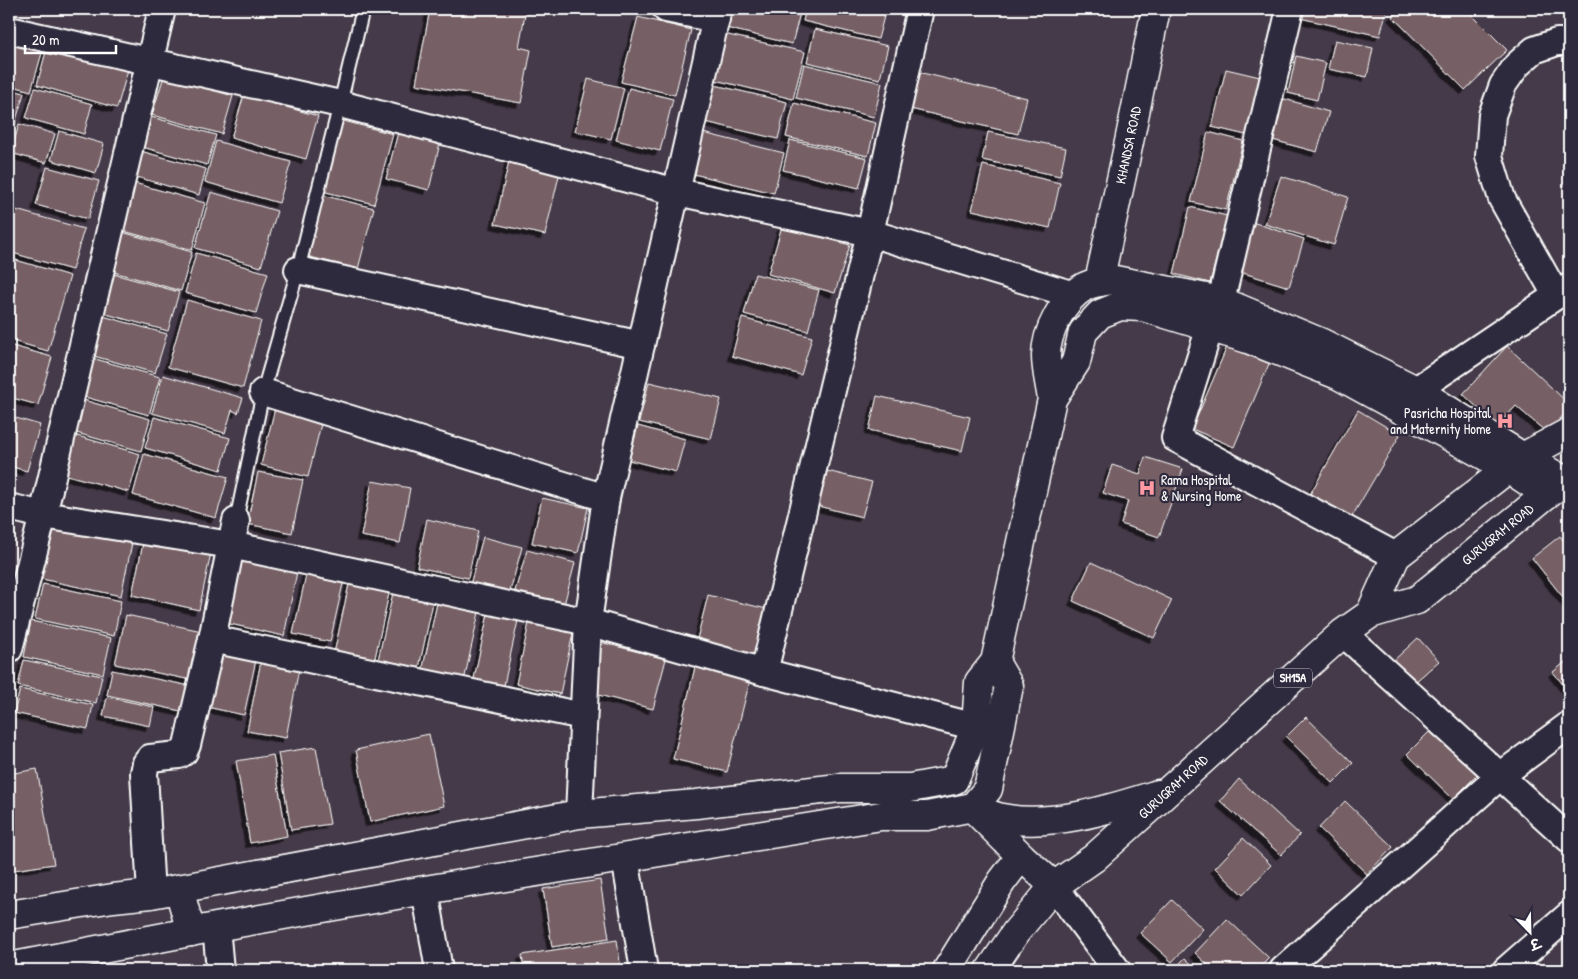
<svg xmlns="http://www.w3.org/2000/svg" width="1578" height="979" viewBox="0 0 1578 979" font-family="'Patrick Hand','Playpen Sans Deva',sans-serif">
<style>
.building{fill:#776165;stroke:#fff;filter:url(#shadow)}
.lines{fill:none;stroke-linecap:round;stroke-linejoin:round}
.lane-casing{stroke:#fff;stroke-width:16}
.street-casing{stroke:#fff;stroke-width:30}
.secondary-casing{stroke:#fff;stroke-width:31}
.primary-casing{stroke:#fff;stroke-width:31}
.lane{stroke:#2f2a3d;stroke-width:12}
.street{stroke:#2f2a3d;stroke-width:26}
.secondary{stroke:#2f2a3d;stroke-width:28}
.primary{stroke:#2f2a3d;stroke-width:28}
.labels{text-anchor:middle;stroke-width:4.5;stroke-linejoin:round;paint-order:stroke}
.shield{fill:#2f2a3d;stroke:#c1bfc5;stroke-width:1}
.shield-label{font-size:12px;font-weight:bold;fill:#fff}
.street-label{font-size:14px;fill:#fff;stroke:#2f2a3d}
.poi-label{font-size:14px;fill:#fff;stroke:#2f2a3d;text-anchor:end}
</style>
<defs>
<filter id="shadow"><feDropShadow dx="-4.5" dy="4.5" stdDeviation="0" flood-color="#0009"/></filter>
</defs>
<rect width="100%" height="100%" fill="#453a49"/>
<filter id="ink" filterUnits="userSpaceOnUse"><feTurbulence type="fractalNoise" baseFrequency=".02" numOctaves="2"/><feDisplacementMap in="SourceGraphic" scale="10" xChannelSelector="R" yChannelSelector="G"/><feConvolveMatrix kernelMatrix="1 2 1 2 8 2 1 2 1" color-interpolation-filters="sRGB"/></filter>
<g filter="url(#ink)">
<g class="building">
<polygon points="430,9 526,9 519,47 531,50 521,103 416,84"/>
<polygon points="722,9 801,9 792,44 718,26"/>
<polygon points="806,9 886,9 878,39 803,21"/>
<polygon points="1302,9 1387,9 1380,36 1300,18"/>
<polygon points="1400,9 1466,9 1507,50 1465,90 1392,16"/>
<polygon points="638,17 691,30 675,95 621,82"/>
<polygon points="815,29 888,46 880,79 807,62"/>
<polygon points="719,33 805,52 793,99 707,78"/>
<polygon points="9,36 44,46 31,91 9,85"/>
<polygon points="49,40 130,63 117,108 37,85"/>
<polygon points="1335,40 1373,48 1367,77 1328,69"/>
<polygon points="1296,56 1326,63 1317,100 1288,93"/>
<polygon points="804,64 882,83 874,117 796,98"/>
<polygon points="1226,69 1260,77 1246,135 1212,127"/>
<polygon points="914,71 1027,98 1018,134 906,108"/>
<polygon points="164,76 233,96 222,134 152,115"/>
<polygon points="588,79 624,88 611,139 575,131"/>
<polygon points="706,83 787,102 778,139 697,120"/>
<polygon points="35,88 92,104 84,134 26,118"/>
<polygon points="629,88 673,99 660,151 616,140"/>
<polygon points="9,89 24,93 12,134 9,133"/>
<polygon points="244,95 318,116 306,159 231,138"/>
<polygon points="1281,98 1329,112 1317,152 1269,139"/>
<polygon points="794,103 876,123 868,156 786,137"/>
<polygon points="144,115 216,135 207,165 135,145"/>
<polygon points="340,120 393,134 374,204 322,191"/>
<polygon points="19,124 55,134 46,163 11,153"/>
<polygon points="59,131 104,144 96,173 51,160"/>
<polygon points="695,131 784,153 774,193 685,172"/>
<polygon points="398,132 440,143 429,190 386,179"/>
<polygon points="988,132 1066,148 1060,176 982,160"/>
<polygon points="1208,132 1243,141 1226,210 1191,202"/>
<polygon points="790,140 867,158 859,188 783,170"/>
<polygon points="216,141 291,162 279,203 205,182"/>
<polygon points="133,149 206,169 199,195 126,174"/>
<polygon points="511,152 562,163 545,235 495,224"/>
<polygon points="983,165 1060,183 1050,228 972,210"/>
<polygon points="47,167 99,181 88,219 36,205"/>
<polygon points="1281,176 1348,197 1334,245 1265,224"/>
<polygon points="127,181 205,203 192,250 113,228"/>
<polygon points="211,192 277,211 261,267 195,248"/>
<polygon points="322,195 374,208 358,269 306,256"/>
<polygon points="1190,207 1227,216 1210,283 1174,274"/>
<polygon points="9,208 84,229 72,270 9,252"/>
<polygon points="1252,222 1304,239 1289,287 1237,271"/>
<polygon points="782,226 850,245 835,293 768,274"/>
<polygon points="115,230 192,252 181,291 103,269"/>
<polygon points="196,253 268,273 256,313 185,293"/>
<polygon points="9,258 70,276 48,351 9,340"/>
<polygon points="110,273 179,292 168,331 99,312"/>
<polygon points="755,274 819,290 808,331 744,314"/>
<polygon points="187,300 261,321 243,388 168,367"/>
<polygon points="103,316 167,334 155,373 83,353"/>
<polygon points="742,318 812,337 801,375 732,356"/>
<polygon points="1232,335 1274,352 1234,447 1192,429"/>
<polygon points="9,345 52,357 38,405 9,397"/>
<polygon points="1507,346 1569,404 1569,409 1547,433 1516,406 1497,426 1463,394"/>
<polygon points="88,357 160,377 149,415 78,395"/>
<polygon points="163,375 243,398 238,413 232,410 225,433 152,413"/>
<polygon points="649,382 721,399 711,439 639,422"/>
<polygon points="877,396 970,417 962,451 869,430"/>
<polygon points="76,398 150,419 141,451 66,430"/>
<polygon points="276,404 323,416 308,477 261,465"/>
<polygon points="1358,410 1400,435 1350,520 1309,496"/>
<polygon points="9,416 40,425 27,471 9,466"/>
<polygon points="154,417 230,438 221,470 145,448"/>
<polygon points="638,426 685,439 676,472 629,460"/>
<polygon points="67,433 140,454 129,492 56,472"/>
<polygon points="144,454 228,477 216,518 133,495"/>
<polygon points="1145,457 1183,469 1159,537 1121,524 1128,501 1103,493 1112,465 1140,474"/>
<polygon points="827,471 872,482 862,517 818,506"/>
<polygon points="258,472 303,480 292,533 247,524"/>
<polygon points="372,481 410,488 400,543 361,536"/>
<polygon points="542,498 588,508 578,553 532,543"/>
<polygon points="9,513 16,515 9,549"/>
<polygon points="427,519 478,531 468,578 417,567"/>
<polygon points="48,525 132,543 121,596 37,578"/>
<polygon points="145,534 212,548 199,610 132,595"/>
<polygon points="1560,536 1569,548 1569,605 1532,558"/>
<polygon points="483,537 522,547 509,595 470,585"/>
<polygon points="237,549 299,562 284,636 221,622"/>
<polygon points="527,550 575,563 562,612 513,598"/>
<polygon points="1091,562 1172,600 1154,638 1073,601"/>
<polygon points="308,566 345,575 330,642 293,634"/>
<polygon points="351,575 391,584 373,667 333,658"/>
<polygon points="43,584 121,601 114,636 35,619"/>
<polygon points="395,584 435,593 417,677 376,669"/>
<polygon points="439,594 481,603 462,690 420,681"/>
<polygon points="708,595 767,609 755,657 696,643"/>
<polygon points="489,609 519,616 502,694 472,688"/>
<polygon points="126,615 202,631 191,680 115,664"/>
<polygon points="31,621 111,638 103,674 24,657"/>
<polygon points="529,623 573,633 560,694 516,684"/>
<polygon points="1418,638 1439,661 1413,684 1393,661"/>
<polygon points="600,642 666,659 653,709 587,692"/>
<polygon points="216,646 257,655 244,715 202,706"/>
<polygon points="262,656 300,663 286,738 247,731"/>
<polygon points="1569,659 1569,692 1553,672"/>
<polygon points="24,660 102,676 96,703 18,686"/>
<polygon points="696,663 751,676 727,772 673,759"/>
<polygon points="112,670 195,687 190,713 107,695"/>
<polygon points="20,689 93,705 88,729 14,713"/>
<polygon points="107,697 154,707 150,726 103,716"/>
<polygon points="1306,717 1353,763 1333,783 1286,737"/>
<polygon points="1434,727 1480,772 1453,799 1407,754"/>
<polygon points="429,734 444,806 370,822 356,750"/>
<polygon points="316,747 330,824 291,830 278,753"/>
<polygon points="273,755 287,836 250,843 236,761"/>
<polygon points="37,769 54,864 14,870 9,837 9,774"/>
<polygon points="1239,779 1300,835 1281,855 1220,801"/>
<polygon points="1345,801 1393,847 1367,874 1319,828"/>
<polygon points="1243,838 1271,865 1243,895 1215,868"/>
<polygon points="600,880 609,938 552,947 543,889"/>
<polygon points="1172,900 1203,929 1172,962 1140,933"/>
<polygon points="1227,919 1269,958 1257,970 1213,970 1195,953"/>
<polygon points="617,940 621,970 524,970 522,955"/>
<polygon points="1185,958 1198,970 1173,970"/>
</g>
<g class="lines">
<g class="lane-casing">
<polyline id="lane" points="236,521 263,392 298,270 340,104 363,9"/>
</g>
<g class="street-casing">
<g id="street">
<polyline points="666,9 716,19"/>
<polyline points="1290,9 1221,301 1210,327 1175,438 1396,556"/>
<polyline points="9,30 340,104 677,192 870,233 1074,295"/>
<polyline points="298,270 641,345"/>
<polyline points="1556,295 1502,199 1489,156 1492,115 1503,85 1517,65 1534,50 1557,42 1569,42"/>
<polyline points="1416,390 1569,287"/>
<polyline points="263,392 606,498"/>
<polyline points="9,507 43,515 231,545 588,622 764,672 976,727"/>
<polyline points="1343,633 1569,839"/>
<polyline points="212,639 583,716"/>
<polyline points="9,649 43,515 162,9"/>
<polyline points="764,672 870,233 920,9"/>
<polyline points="579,814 588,622 606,498 718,9"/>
<polyline points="625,858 644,970"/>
<polyline points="1054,886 1117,970"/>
<polyline points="425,890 439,970"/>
<polyline points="151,894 144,773 146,763 150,758 179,755 184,752 187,745 212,639 236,521"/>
<polyline points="216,927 220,970"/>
<polyline points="1283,970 1500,776 1569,725"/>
<polyline points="1506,970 1569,915"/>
</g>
</g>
<g class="secondary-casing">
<g id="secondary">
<path id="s1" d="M1099 282 1129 142 1156 9"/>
<polyline points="1052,399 1076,362 1083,332 1100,314 1120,306 1143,307 1248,339 1338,375 1509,469 1547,494"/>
<polyline points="179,889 191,932"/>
<path d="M9 915 113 898 151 894 579 814 696 804 839 788H910L954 780 976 727 979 682 995 662 1052 399C1050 385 1046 370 1046 356 1046 332 1063 299 1084 287 1093 282 1105 281 1115 280L1221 301 1322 343 1416 390 1523 457 1565 481"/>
<polyline points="9,967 216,927 425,890 881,816 927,816 973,807 988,789 1009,686 995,662"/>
</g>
</g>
<g class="primary-casing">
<g id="primary">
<polyline points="1370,614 1396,556 1523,457 1569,432"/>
<path d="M973 807C982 811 992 816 1002 818 1052 828 1110 809 1158 794"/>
<polyline points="976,811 1021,856 1054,886"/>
<polyline points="947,970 1002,881 1021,856"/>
<path id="s2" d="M990 970 1016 932 1054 886 1094 858 1343 633 1370 614 1417 600 1547 494 1569 478"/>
</g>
</g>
<use href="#lane" class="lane"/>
<use href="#street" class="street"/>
<use href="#secondary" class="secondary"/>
<use href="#primary" class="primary"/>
</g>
</g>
<defs>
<g id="hospital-bare" transform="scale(1.35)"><path d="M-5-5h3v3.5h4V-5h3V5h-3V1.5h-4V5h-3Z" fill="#ff9aa2" stroke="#2f2a3d" stroke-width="2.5" paint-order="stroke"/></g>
</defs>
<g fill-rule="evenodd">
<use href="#hospital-bare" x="1505" y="421"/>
<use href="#hospital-bare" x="1147" y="488"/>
</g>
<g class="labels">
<rect class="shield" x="1274" y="668.5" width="38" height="19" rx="4"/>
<g class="shield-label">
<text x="1293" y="682">SH15A</text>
</g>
<g class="street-label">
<text dy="5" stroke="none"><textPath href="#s1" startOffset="140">KHANDSA ROAD</textPath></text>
<text dy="5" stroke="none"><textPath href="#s2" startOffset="676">GURUGRAM ROAD</textPath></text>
<text dy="5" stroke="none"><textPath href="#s2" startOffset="261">GURUGRAM ROAD</textPath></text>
</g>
<g class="poi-label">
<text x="1491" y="418">Pasricha Hospital<tspan x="1491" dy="16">and Maternity Home</tspan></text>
<text x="1161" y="485" text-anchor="start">Rama Hospital<tspan x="1161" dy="16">&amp; Nursing Home</tspan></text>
</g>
</g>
<rect width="1578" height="979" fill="none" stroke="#2f2a3d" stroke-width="30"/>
<rect x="15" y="15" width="1548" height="949" fill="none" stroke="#fff" stroke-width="2" filter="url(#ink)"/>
<g transform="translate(1530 932) rotate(157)" stroke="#2f2a3d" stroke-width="4" paint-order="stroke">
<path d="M0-4L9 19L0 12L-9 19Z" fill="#ffffff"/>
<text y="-8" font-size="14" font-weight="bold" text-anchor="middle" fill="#ffffff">उ</text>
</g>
<path d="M25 45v8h91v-8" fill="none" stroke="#ffffff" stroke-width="2.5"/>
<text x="32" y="45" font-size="15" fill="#ffffff" stroke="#2f2a3d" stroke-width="4" paint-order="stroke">20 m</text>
</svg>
